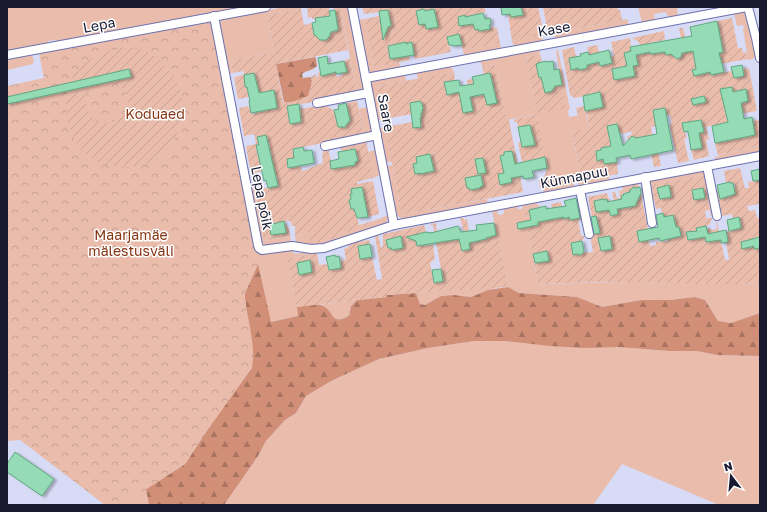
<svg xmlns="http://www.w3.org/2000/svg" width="767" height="512" viewBox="0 0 767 512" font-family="'Golos Text',sans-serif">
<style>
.grass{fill:#e9bcac}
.forest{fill:url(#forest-firs)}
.park{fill:url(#park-crowns)}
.garden{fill:url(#garden-furrows);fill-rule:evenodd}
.building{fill:#95dbb5;stroke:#5fa882;filter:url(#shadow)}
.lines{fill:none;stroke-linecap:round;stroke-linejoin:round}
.street-casing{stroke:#6d72ae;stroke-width:10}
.street{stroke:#fff;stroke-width:8}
.labels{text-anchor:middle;stroke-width:3;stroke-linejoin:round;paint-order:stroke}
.street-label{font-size:14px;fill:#191a32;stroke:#fefffe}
.park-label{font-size:14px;fill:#863516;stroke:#fefffe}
</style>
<defs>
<pattern id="forest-firs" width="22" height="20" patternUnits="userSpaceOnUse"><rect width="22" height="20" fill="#d28f77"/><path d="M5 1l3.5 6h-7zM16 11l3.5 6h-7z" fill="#aa7462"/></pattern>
<pattern id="park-crowns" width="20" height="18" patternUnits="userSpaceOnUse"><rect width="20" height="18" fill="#e9bcac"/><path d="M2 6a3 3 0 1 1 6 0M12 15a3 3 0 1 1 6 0" fill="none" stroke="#c7a194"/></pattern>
<pattern id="garden-furrows" width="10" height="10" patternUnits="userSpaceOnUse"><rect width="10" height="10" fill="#e9bcac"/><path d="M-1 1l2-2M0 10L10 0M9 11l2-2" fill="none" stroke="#c7a194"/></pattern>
<filter id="shadow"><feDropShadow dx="3" dy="1.5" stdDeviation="1" flood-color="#0004"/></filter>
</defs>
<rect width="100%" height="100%" fill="#d8dbf6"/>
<g class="grass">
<polygon points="7,7 251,7 59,43 55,40 48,41 48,43 7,52"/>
<polygon points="283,7 301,7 301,9 267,15 274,52 231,61 233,73 228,73 219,24 221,20"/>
<polygon points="340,7 348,7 364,87 364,90 357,93"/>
<polygon points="638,7 677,7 678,17 669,18 666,12 654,14 655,21 642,23"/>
<polygon points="746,11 757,56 755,58 748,60 743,29 744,28 743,25 737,26 734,13"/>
<polygon points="365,19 374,67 399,62 401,69 373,73 369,71 358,20"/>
<polygon points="627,19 629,25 555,38 553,33"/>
<polygon points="541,29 543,41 514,46 512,41 535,36 534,31"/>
<polygon points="500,43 501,47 499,49 464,56 463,50"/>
<polygon points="539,48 540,54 526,57 537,114 562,85 556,51 558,50 570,109 568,110 569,117 586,114 589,128 572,132 582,181 609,176 610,180 579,186 578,182 575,182 573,188 544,193 543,188 550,186 536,114 507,120 495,64 482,66 480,60"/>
<polygon points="26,54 32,56 34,60 33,64 7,70 7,58"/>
<polygon points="450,65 454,72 418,79 416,72"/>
<polygon points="405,75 406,81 377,86 384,119 377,120 371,82"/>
<polygon points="367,107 372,130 370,133 364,135 359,109"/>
<polygon points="385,127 392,162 385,162 379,128"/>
<polygon points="760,146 760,153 715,161 715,157 719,156 719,155"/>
<polygon points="375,150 380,175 373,178 368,152"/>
<polygon points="392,165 401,212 404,214 487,199 487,204 404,219 399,217 395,214 386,168 388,166"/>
<polygon points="704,170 713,209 711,217 704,175 651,185 654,200 651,200 649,179"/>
<polygon points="254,188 264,241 290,236 292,244 262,246 250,189"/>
<polygon points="534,202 540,206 524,209 538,284 631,282 748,284 760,282 760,313 731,323 718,321 705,300 695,297 670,300 641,300 602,307 577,297 519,293 508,287 494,215 493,215 492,211 496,208 498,211 497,214 501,215 504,213 503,207 517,205 518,209 522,209 523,204"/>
<polygon points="386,216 389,216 386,224 337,241 316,246 296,243 295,235 308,232 321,243"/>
<polygon points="298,249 293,251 294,254 311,251 312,254 287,259 299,316 270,322 258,265 148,502 149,505 122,505 131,475 258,254"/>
<polygon points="501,287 488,290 471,297 454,295 441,296 425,305 420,304 416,293"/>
<path d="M357 300 351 306 349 316C328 326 334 310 319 305Z"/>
<polygon points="474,341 505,341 618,347 669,351 697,351 717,355 760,356 760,505 719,505 622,464 593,505 224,505 258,456 266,441 285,420 296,413 306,396 331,381 379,359 428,348"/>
</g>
<g class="forest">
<path d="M315 57 316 58 317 66C312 71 307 70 302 74L303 78 311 77 312 81 309 96C300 99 292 104 284 102L276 64Z"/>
<path d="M258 264 271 322 298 316 297 307C304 306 316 302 323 306 335 312 330 326 349 316L351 306 357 300 386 297V295L416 293 420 304 425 305 441 296 454 295 471 297 488 290 508 287 519 293 577 297 602 307 641 300H670L695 297 705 300 718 321 731 323 760 313V356L717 355 697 351H669L618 347 583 348 550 346 505 341H474L428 348 379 359 331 381 306 396 296 413 285 420 266 441 258 456 224 505H149L146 489 185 464 253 360 245 299V293Z"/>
</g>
<path class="park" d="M214 16 259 248 258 264 245 293V299C248 321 256 346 252 368L204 435 185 464 122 505H105L20 440 7 441V86L44 78 38 49Z"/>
<g class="garden">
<polygon points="311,7 329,7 330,16 312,19 312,17 308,18 307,8"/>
<path d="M334 7H340L348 50 276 64 283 102C291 104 301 99 308 96L312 81 311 77 316 74V77H318V73L320 72 321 76 325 75 324 71 335 69 337 77 342 76V73L347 72 344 61 350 58 357 93 287 107 290 124 301 121 299 110 300 109 324 105 334 110 337 123 344 128 345 127 346 122 350 121 346 103 357 101 364 135 293 149 294 155H297L302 171C311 169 315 165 323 163 322 158 322 154 324 148L329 147V153L331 160 330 161 331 169 355 165V162L358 161 355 149 343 151 339 147 366 140 373 178 357 182V184L373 181 379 214 368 217 362 187 351 189C353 196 350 202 351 209H354L355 214H356L359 225 380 219 321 243H310L308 232 295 235V226H292L291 222 287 220 285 223 289 229 290 236 264 241 254 188 256 187 259 189 278 186 277 177 274 178 272 168 251 174 246 146 256 144 254 134 244 136 239 108 248 106 253 114 257 113V112L250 97 238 99 234 77 243 75 244 72 243 71 233 73 231 61 274 52 267 15 301 9 304 25 312 23 314 35H316L320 40H326L329 36 330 32 338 30ZM257 137 269 143 271 154 258 157 256 146 259 145Z"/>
<polygon points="362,7 484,7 486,12 475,15 473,20 475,30 478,29 479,31 490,29 491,27 497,28 500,43 463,50 460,36 451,38 450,36 447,37 451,52 415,59 412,42 406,44 406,42 388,46 390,59 408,56 408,52 410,60 374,67 365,19 379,16 379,12 364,14"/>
<polygon points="521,7 538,7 542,25 540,27 541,29 535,31 536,36 512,41 508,14 510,14 511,17 523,14"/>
<polygon points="543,7 617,7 618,10 620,10 622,20 548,34"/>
<polygon points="732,18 738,48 742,48 743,53 746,52 748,59 709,66 711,75 732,71 734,78 744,76 743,69 749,68 757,111 729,116 735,121 739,139 755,135 752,121 759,120 760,146 718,155 715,143 732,140 728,122 706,127 709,139 706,140 709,156 694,160 691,150 702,148 698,129 703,128 701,120 682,124 687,138 684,139 689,161 678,163 670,126 672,122 670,115 667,115 665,108 653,110 656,126 651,127 653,137 656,140 661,166 654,167 648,136 628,141 627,137 632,134 631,131 623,134 622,133 619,133 617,124 607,127 611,146 601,148 601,150 596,152 597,160 603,159 604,164 617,162 618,174 582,181 572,131 589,128 587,114 578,116 576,108 584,106 585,109 589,110 603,107 600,92 575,98 570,95 562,50 574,47 576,57 569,59 571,70 578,68 579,70 587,69 587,65 591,64 587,47 597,45 599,52 597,53 600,66 609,64 608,62 612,61 611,57 614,56 611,42 630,38 632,55 641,51 639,42 632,38 664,31 665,40 648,43 648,45 645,46 646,53 650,52 650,54 665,52 666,55 673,54 674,57 677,59 681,57 681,54 684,53 679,28 683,28 686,40 692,39 692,34 695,33 723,52 717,22 713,22"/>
<path d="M124 47C129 48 134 48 139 49 154 52 168 67 175 79 184 97 187 110 179 128 175 139 169 151 159 157 138 171 107 171 87 155 70 140 64 116 67 94L90 89C86 97 84 105 89 113 108 143 151 98 111 81L131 77 129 70 70 83C79 60 102 52 124 47Z"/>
<polygon points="540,54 542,62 538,63 539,78 541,77 544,89 561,85 566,108 537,114 551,186 540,188 539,179 544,178 547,168 545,157 522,162 518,143 521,142 522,147 534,144 530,125 518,127 517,122 514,122 514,119 537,114 526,57"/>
<polygon points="495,64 507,120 509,120 523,192 404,214 401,212 385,127 412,122 413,128 421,127 420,118 421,117 421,113 422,112 422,110 423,109 422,103 421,103 420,101 410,103 412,114 384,119 377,86 454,72 455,81 444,83 447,94 461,92 464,102 461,103 463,113 473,111 465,70 467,80 473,79 478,96 484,94 487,105 497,103 490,73 484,75 482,66"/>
<path d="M740 168 745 188H749L748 182 760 180V204L747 206 749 211 755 210 757 218 760 217V237L752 238 754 248H760V282C732 287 703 284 675 283 629 282 584 282 538 284L524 209 540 206V207L529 210 531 226 538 225V221L554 219 551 204 561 202 564 218C571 217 573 211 580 210L582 219 578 220 581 236H585L582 241 571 243 573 254 580 255 582 253 593 252 590 235 595 234 588 197 607 193 611 207 610 216 618 214 616 200H614L612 192H615L617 198H620L619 191 623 190 622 186 638 182 639 188H636L634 187 630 190V192L623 193 620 200 622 202 624 208 636 206 634 196 639 197 641 194 648 229 645 240 648 239 650 246 656 245V242L668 241V239L681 236 679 227 667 229 674 220 673 215 665 217V219L663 213 662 214 661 208 656 209 651 185 704 175 710 210 705 211 706 218H712L710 224 706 226 707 228 712 230 717 229 716 217 725 260H729L726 242 728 241 726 232 741 228 739 217 733 218 732 214 722 216 717 191 722 190 723 198 735 194V184L730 182 726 183 724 171Z"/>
<polygon points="494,214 508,287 386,295 387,297 297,307 287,259 317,253 319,265 328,264 329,270 340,268 341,267 340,262 346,259 344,249 347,248 351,243 369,240 370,244 358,246 360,259 372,257 377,280 382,279 375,236 378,235 381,247 383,247 383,234 424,225 426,232 418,234 416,240 417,246 433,245 435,259 430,263 434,282 443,281 433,225 431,225 430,224 436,223 437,232 447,237 448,241 460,238 463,247 461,248 462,251 469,249 460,218 464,218 464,220 467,219 470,238 479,241 486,239 485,236 496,235 493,215"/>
</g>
<g class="building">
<polygon points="501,7 521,7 523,15 511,17 510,14 502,15"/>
<polygon points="424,9 425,11 434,9 438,27 426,29 425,24 419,25 416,11"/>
<polygon points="335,10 338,30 331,32 329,37 326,40 320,40 315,35 314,35 312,23 316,22 315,18 330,16 329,11"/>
<polygon points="388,10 391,26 388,27 383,40 379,11"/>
<polygon points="483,13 485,19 490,18 491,24 489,25 490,29 479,31 478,29 475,30 473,24 459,26 458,17 465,15 465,17"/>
<polygon points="717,21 723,52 719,53 724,72 711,75 710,72 694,76 692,70 696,69 693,51 682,53 681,57 677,59 671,54 666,55 665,52 650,54 650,52 636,55 638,65 633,66 635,76 614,80 612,69 627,66 624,53 631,51 630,47 692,36 690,27"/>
<polygon points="459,34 462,45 453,46 452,45 449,45 447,37"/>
<polygon points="406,42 406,44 412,42 414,55 390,59 388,46"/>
<polygon points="609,50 612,63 600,66 599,62 587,65 587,68 579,70 578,68 571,70 569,58 581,56 580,54 588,52 589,55"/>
<polygon points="327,56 328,64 344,61 347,72 336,74 336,72 321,76 318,58"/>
<polygon points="546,61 546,62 553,61 554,70 559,69 562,85 555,86 552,91 545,93 541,77 539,78 536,64 538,64 538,63"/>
<polygon points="742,65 744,76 734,78 731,67"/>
<polygon points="129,69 131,77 7,104 7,97"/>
<polygon points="254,73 259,93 274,90 277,108 251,113 249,101 250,101 247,87 245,87 244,75"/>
<polygon points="490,73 497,103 487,105 484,94 470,97 473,111 463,113 459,92 447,95 444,82 459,80 460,86 474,84 472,77"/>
<polygon points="732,87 733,92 746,89 748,101 741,103 744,119 752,117 755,135 715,143 712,126 728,122 720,89"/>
<polygon points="600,92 603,107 585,111 583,96"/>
<polygon points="704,96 706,102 693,105 691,99"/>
<polygon points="420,101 421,103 422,103 423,109 422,110 422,113 421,113 421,118 420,118 421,127 413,128 410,103"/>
<polygon points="346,103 350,120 345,127 338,127 334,110 339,109 338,105"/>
<polygon points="299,104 301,122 290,124 287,106"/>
<polygon points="665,108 673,150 631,159 630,155 616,158 617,162 604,164 603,159 597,161 596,151 601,150 601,148 611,146 607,126 617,124 623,146 632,136 636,138 657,134 653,110"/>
<polygon points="701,120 704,132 699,133 702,148 691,150 688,131 684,132 682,123"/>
<polygon points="530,125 535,145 522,147 518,127"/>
<polygon points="266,135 278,186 268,188 266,180 264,181 256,145 259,145 257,137"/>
<polygon points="303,147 304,151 312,150 314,163 288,168 287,159 294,158 293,149"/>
<polygon points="355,149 358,161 355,162 355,165 331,169 330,161 339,159 338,152"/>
<polygon points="512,151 515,164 545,157 547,168 532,171 534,177 524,179 523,176 511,178 512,182 500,185 498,174 504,173 500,156 504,155 504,152"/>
<polygon points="430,154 434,171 420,174 420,173 415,174 413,164 417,163 416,157"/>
<polygon points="483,158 486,173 478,174 475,159"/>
<polygon points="760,169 760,180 753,181 751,171"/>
<polygon points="481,175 483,186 480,187 480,188 470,190 469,188 467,188 465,178"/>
<polygon points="730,182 730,183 733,183 735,194 720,199 717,185"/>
<polygon points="669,185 671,197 660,199 657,188"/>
<polygon points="362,187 368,217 357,218 354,209 351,209 349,200 351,199 350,194 352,194 351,189"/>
<polygon points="634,187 636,188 640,187 641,193 635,206 617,209 618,214 611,216 609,210 596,212 594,201 603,199 603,200 607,199 607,202 622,199 621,196 624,195 623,194 630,192 630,190"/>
<polygon points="703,188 705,198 694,200 692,190"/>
<polygon points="576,198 580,218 570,220 569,217 564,219 564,217 538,222 538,225 518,229 517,223 531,220 529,210 546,206 546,209 566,206 564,201"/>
<polygon points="663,213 664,217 673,215 676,227 679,227 681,236 660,241 659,238 639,242 637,231 658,227 656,215"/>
<polygon points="596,216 600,233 594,234 591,217"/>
<polygon points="739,217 741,228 729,231 727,220"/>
<polygon points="284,221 286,233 271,235 269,225"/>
<polygon points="494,223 496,235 486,238 486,239 469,243 470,249 462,251 459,239 417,246 416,241 406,237 426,232 431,233 458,226 461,232 477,230 476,225"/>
<polygon points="706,226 708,234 726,230 728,242 721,243 721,240 706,242 705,237 688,240 686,232 697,231 696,228"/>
<polygon points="401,236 403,248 392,250 391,248 388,248 386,240"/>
<polygon points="610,236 612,249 601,251 598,238"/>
<polygon points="760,237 760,248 754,249 754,246 742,249 741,242"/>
<polygon points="582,241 584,251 581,255 577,254 573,255 571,243"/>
<polygon points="370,244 372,257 360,259 358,246"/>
<polygon points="547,251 549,261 535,263 533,254"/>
<polygon points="335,255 336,257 339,256 341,268 329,270 326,257"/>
<polygon points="310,260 312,272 299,275 297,263"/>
<polygon points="441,269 443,281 434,283 432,270"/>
<polygon points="15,452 54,479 42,496 7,472 7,464"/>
</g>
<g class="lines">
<g class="street-casing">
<g id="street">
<polyline points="352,7 394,225"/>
<polyline points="748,7 756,38 760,58"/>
<polyline points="214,16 258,245 259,248 262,250 292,246 311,249 324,248 394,225 760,156"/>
<polyline points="7,55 266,7"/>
<polyline points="366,78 747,7"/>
<polyline points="317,103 368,93"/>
<polyline points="325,146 377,135"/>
<polyline points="707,166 717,216"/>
<polyline points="645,177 652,223"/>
<polyline points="580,190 589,234"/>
</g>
</g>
<use href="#street" class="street"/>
</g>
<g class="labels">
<g class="street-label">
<text transform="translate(99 25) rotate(-11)" y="5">Lepa</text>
<text transform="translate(554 29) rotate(-10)" y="5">Kase</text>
<text transform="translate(386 113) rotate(79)" y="5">Saare</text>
<text transform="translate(574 177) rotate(-11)" y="5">Künnapuu</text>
<text transform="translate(262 198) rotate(79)" y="5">Lepa põik</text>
</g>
<g class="park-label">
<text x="155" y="119">Koduaed</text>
<text x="131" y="240">Maarjamäe<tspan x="131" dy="16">mälestusväli</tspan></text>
</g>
</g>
<rect width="767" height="512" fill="none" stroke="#191a32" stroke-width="16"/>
<g transform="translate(731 476) rotate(344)" stroke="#fefffe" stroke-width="3" paint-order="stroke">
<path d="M0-3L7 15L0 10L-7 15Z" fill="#191a32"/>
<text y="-6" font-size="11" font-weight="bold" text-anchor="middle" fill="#191a32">N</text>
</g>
</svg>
